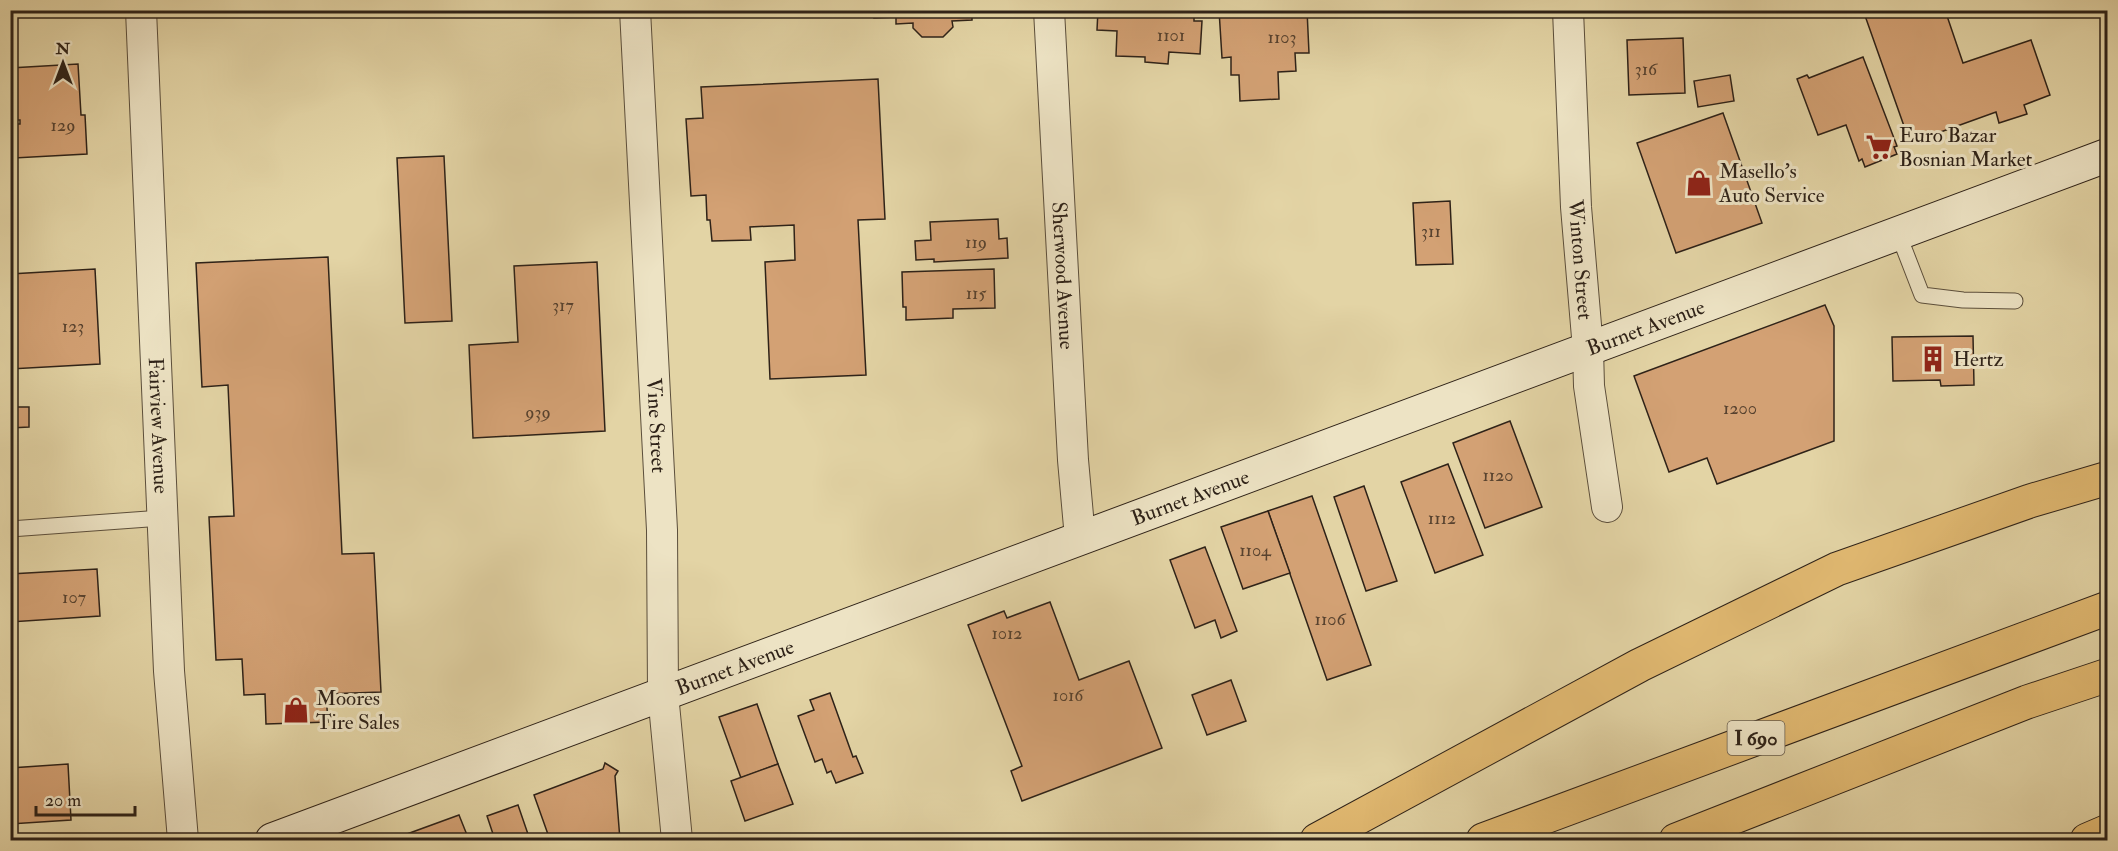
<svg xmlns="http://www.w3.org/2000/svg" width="2118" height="851" viewBox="0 0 2118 851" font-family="'IM FELL Double Pica',serif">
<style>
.building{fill:#d3a174;stroke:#2e2218;stroke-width:1.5}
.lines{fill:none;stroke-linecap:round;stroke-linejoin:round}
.lane-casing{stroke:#5b4e3b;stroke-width:17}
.street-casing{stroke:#5b4e3b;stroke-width:32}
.secondary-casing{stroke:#2e2218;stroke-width:35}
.highway-casing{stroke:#2e2218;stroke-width:35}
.lane{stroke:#ede3c4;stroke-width:15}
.street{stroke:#ede3c4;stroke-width:30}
.secondary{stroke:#ede3c4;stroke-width:33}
.highway{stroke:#e2ba72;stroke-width:33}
.labels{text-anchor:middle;stroke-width:6;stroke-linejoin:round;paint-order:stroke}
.number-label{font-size:18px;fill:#57422f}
.shield{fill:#ede3c4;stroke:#675c4c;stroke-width:1.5}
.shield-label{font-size:20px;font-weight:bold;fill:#2e2218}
.poi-label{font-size:21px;fill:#2e2218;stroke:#ede3c4;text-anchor:start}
.street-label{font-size:21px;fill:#2e2218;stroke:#ede3c4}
</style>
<rect width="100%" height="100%" fill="#e3d4a5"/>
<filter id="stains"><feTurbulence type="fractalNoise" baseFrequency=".00333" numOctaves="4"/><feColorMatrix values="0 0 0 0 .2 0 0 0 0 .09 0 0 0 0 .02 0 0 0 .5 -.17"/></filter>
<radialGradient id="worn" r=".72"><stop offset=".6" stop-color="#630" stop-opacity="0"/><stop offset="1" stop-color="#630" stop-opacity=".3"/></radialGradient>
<g class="building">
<polygon points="855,10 972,10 972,20 952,21 953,27 943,37 922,37 913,28 913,23 896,24 896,17 874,18 874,14 855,15"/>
<polygon points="1098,10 1194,10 1194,21 1202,21 1200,54 1169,52 1168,64 1145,62 1145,57 1116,56 1117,31 1097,30"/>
<polygon points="1219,10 1307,10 1309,53 1295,53 1296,71 1278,72 1279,99 1240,101 1239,75 1231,75 1231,57 1222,58"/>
<polygon points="1808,10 1842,10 1842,15 1809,16"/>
<polygon points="1863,10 1945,10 1963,63 2031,40 2050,95 2024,105 2027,114 1999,123 1996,112 1910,143"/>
<polygon points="1683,38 1685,93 1629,95 1627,40"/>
<polygon points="1863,57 1897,146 1894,147 1897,154 1865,167 1862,159 1859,161 1846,125 1818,135 1797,79 1807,75 1809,78"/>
<polygon points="78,64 81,115 85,115 87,154 14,158 12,124 20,124 20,120 11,120 10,68"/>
<polygon points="1730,75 1734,101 1698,107 1694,81"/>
<polygon points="878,79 885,219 858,220 866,375 770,379 765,262 795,260 794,225 750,227 751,240 712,241 710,220 707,220 706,195 691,196 686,119 703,118 701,87"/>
<polygon points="1723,113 1762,223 1676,253 1637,143"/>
<polygon points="444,156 452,321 405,323 397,158"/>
<polygon points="1450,201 1453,264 1416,265 1413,203"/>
<polygon points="998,219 999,239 1007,238 1008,258 934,262 934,259 916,260 915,241 931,240 930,222"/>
<polygon points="328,257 342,554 374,553 381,692 326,694 328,722 266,724 265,694 244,695 242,659 216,660 209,517 234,516 228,385 202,387 196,263"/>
<polygon points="597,262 605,431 473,438 469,345 518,342 514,266"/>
<polygon points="95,269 100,364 10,369 10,274"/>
<polygon points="994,269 995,308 953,309 953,318 906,320 906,307 903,307 902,272"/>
<polygon points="1825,305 1834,326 1834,441 1717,484 1707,458 1669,472 1634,376"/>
<polygon points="1973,336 1974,385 1941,386 1940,380 1893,381 1892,337"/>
<polygon points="10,407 29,407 29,427 10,428"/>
<polygon points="1510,421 1542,507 1485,528 1453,443"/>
<polygon points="1448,464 1483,555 1435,573 1401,482"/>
<polygon points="1364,486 1397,581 1366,591 1334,497"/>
<polygon points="1312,496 1371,665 1327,680 1268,511"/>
<polygon points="1268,511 1290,573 1243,589 1221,527"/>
<polygon points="1205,547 1237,631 1221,638 1215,620 1195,628 1170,560"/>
<polygon points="97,569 100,616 10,622 10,574"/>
<polygon points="1050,602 1079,680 1129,661 1162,748 1022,801 1011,771 1022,766 968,625 1004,611 1007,618"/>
<polygon points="1231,680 1246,721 1207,735 1192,695"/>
<polygon points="830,693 853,757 856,756 863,773 836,783 831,771 827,773 822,759 815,762 798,716 814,710 810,700"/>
<polygon points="757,704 778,764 741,778 719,717"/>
<polygon points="605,763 618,771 615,776 620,840 550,840 534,795 603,769"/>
<polygon points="68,764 71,820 10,824 10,768"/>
<polygon points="778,764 793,804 745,821 731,781"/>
<polygon points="518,805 530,840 495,840 487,816"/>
<polygon points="459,815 469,840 397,840 396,838"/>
</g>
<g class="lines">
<g class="lane-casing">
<g id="lane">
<polyline points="1898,233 1922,295 1963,300 2015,301"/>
<polyline points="10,529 162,518"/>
</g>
</g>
<g class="street-casing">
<g id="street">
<path id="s1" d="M141 10 169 671 183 840"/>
<path id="s2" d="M635 10 662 530 663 694 677 840"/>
<path id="s3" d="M1049 10 1073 460 1080 538"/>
<path id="s4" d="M1568 10 1576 207 1588 349 1589 386 1607 507"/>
</g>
</g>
<g class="secondary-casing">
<g id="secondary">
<path id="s5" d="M272 840 2108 155"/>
</g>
</g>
<g class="highway-casing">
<g id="highway">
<polyline points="1317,840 1640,665 1837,569 2030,501 2108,478"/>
<polyline points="1483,840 2108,608"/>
<polyline points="1676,840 2027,702 2108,675"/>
<polyline points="2087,840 2108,831"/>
</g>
</g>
<use href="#lane" class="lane"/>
<use href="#street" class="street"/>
<use href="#secondary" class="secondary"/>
<use href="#highway" class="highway"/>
</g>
<defs>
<g id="supermarket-bare" transform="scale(2.07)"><path d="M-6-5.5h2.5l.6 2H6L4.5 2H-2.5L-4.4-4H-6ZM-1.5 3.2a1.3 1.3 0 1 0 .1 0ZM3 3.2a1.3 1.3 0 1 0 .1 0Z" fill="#8f2418" stroke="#ede3c4" stroke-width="2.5" paint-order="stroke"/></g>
<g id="shop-bare" transform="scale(2.07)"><path d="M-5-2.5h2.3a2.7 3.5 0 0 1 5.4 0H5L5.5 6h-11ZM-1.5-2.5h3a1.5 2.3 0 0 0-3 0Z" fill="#8f2418" stroke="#ede3c4" stroke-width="2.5" paint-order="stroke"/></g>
<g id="building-bare" transform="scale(2.07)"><path d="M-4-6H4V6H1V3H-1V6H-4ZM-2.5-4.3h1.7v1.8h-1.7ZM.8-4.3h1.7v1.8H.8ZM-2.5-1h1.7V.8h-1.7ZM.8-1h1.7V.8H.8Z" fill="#8f2418" stroke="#ede3c4" stroke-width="2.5" paint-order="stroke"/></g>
</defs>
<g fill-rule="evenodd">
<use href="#supermarket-bare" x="1879" y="147"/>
<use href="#shop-bare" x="1699" y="183"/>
<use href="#building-bare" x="1933" y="359"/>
<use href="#shop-bare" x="296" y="710"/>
</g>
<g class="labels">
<g class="number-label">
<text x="1171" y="41">1101</text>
<text x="1282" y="43">1103</text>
<text x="1646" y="75">316</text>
<text x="63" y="131">129</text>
<text x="1431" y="237">311</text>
<text x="976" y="248">119</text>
<text x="976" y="299">115</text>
<text x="563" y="311">317</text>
<text x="73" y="332">123</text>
<text x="1740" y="414">1200</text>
<text x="538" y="418">939</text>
<text x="1498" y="481">1120</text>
<text x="1442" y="524">1112</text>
<text x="1255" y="556">1104</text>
<text x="74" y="603">107</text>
<text x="1330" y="625">1106</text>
<text x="1007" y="639">1012</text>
<text x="1068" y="701">1016</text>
</g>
<rect class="shield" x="1727.5" y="721" width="57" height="34" rx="4.5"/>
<g class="shield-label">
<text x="1756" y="745">I 690</text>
</g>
<g class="poi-label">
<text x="1899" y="142">Euro Bazar<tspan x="1899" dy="24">Bosnian Market</tspan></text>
<text x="1719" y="178">Masello's<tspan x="1719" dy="24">Auto Service</tspan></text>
<text x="1953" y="366">Hertz</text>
<text x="316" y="705">Moores<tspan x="316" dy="24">Tire Sales</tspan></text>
</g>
<g class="street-label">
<text dy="7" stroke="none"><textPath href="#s4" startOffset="250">Winton Street</textPath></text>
<text dy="7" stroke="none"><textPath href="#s3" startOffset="266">Sherwood Avenue</textPath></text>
<text dy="7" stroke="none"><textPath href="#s5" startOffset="1466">Burnet Avenue</textPath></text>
<text dy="7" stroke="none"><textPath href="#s1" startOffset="416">Fairview Avenue</textPath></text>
<text dy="7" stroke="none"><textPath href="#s2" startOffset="416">Vine Street</textPath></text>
<text dy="7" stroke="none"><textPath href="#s5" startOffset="980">Burnet Avenue</textPath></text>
<text dy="7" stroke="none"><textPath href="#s5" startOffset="494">Burnet Avenue</textPath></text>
</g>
</g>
<rect width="2118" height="851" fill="none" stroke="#e3d4a5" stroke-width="36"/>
<rect x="12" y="12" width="2094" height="827" fill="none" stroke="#2e2218" stroke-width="3"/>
<rect x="18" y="18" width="2082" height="815" fill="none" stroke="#2e2218" stroke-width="1.5"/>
<g transform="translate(63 63)" stroke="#ede3c4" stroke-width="4.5" paint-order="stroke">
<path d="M0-4.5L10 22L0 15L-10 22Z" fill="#2e2218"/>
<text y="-9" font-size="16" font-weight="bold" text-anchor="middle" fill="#2e2218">N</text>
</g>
<path d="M36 806v9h99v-9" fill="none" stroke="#2e2218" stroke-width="3"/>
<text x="45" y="806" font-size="18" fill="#2e2218" stroke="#ede3c4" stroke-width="4.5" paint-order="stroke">20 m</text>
<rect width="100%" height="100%" filter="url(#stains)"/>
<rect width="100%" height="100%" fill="url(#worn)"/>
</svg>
